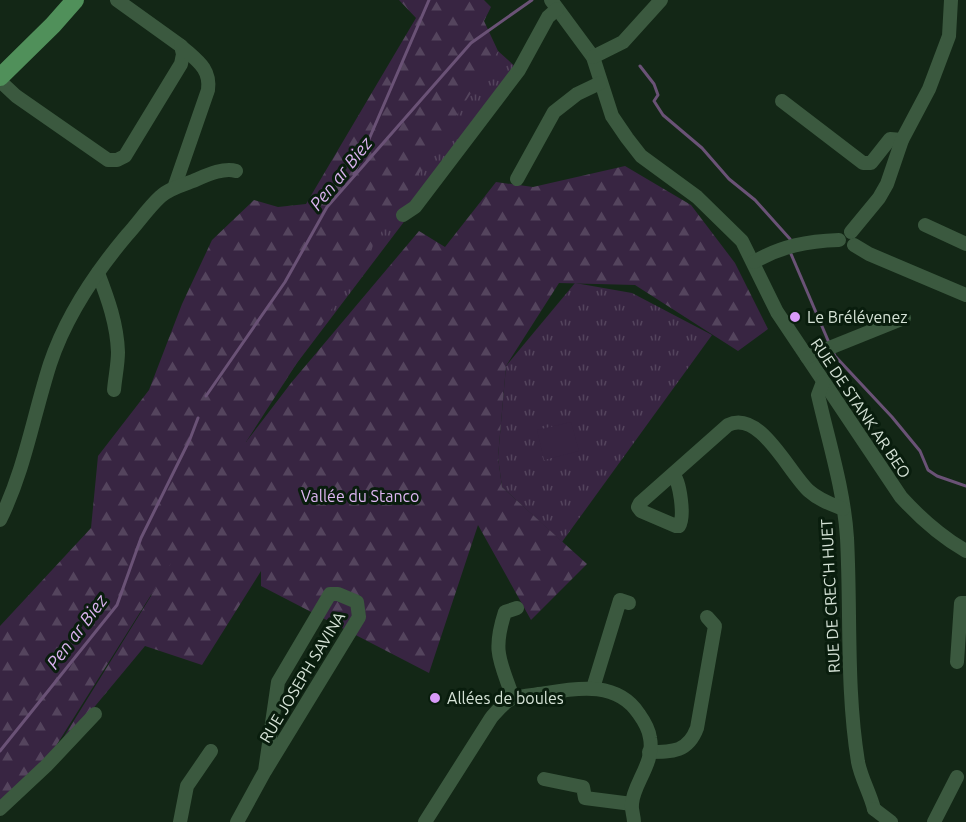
<svg xmlns="http://www.w3.org/2000/svg" width="966" height="822" viewBox="0 0 966 822" font-family="Ubuntu,sans-serif">
<style>
.grass{fill:url(#grass-tufts)}
.forest{fill:url(#forest-firs)}
.garden{fill:#382542}
.lines{fill:none;stroke-linecap:round;stroke-linejoin:round}
.stream{stroke:#6a5276;stroke-width:3}
.minor{stroke:#3b593f;stroke-width:14}
.major{stroke:#50905a;stroke-width:18}
.poi-dot{fill:#d89af8;stroke:#091d0d;stroke-width:2}
.labels{text-anchor:middle;stroke-width:6;stroke-linejoin:round;paint-order:stroke}
.poi-label{font-size:16px;fill:#d6e3d7;stroke:#091d0d;text-anchor:start}
.street-label{font-size:16px;fill:#d6e3d7;stroke:#091d0d}
.park-label{font-size:16px;fill:#dfb7f4;stroke:#091d0d}
.water-label{font-size:18px;font-style:italic;fill:#dab2ef;stroke:#091d0d}
</style>
<defs>
<pattern id="grass-tufts" width="24" height="20" patternUnits="userSpaceOnUse" patternTransform="scale(1.5)"><rect width="24" height="20" fill="#382542"/><path d="M3 7l-1-3M5 7V3M7 7l1-3M15 17l-1-3M17 17v-4M19 17l1-3" fill="none" stroke="#54445d"/></pattern>
<pattern id="forest-firs" width="22" height="20" patternUnits="userSpaceOnUse" patternTransform="scale(1.5)"><rect width="22" height="20" fill="#382542"/><path d="M5 1l3.5 6h-7zM16 11l3.5 6h-7z" fill="#54445d"/></pattern>
</defs>
<rect width="100%" height="100%" fill="#132716"/>
<g class="grass">
<polygon points="498,51 519,70 253,421 151,614 153,535 444,113"/>
<polygon points="575,283 632,293 712,335 562,542 502,487 498,457 506,366"/>
</g>
<polygon class="forest" points="399,0 484,0 491,7 484,21 498,51 246,442 291,383 419,231 445,247 496,182 533,187 625,166 691,205 735,263 768,329 738,351 635,285 559,283 506,366 498,457 502,487 587,564 531,620 478,525 429,673 261,586 261,571 202,665 145,646 47,764 195,525 44,765 0,809 0,626 91,528 98,456 149,390 182,304 212,240 254,200 278,207 306,204 416,18"/>
<polygon class="garden" points="571,422 579,451 544,460 537,430"/>
<g class="lines">
<g class="stream">
<polyline points="640,66 654,84 658,95 654,101 663,115 702,148 729,179 755,200 790,239"/>
<polyline points="354,174 429,0"/>
<polyline points="791,254 830,345"/>
<polyline points="832,350 835,356 892,417 920,451 928,470 937,476 966,486"/>
<polyline points="206,396 285,282 327,207 471,43 532,0"/>
<polyline points="0,751 117,605 141,538 190,439 198,418"/>
</g>
<g class="minor">
<path d="M551 0 593 57 612 116 627 138 641 156 697 197 742 241 777 312 901 497C921 519 940 536 966 551"/>
<polyline points="593,57 623,42 661,0"/>
<polyline points="0,81 16,96 108,160 117,160 125,156 181,64 183,54 181,46 117,0"/>
<polyline points="782,101 863,163 871,163 890,139 902,140"/>
<polyline points="517,179 554,112 577,94 600,83"/>
<path d="M174 188 208 90C211 68 196 60 181 46"/>
<polyline points="403,215 415,207 519,70 548,17 557,9"/>
<polyline points="925,225 966,244"/>
<polyline points="851,232 879,198 887,184 902,140 929,89 949,36 951,0"/>
<polyline points="854,245 869,254 966,295"/>
<path d="M754 262C781 246 808 241 839 240"/>
<path d="M98 273C108 299 117 324 118 352 118 364 115 378 114 390"/>
<polyline points="807,357 904,318"/>
<path d="M823 382 818 395C829 443 844 490 847 538 851 613 846 688 858 762 861 778 870 793 874 809"/>
<path d="M673 474C680 481 685 517 679 526H676L641 511 638 507 640 503 728 425C760 409 789 473 809 491 819 500 831 504 843 509"/>
<path d="M0 520C25 469 33 417 50 364 66 316 95 273 127 235 138 223 148 208 160 197 168 189 182 185 193 181 205 176 223 167 236 171"/>
<polyline points="957,662 961,603 966,603"/>
<polyline points="593,688 620,600 629,603"/>
<path d="M513 698C500 660 492 652 505 612L517 608"/>
<path d="M649 752C673 752 688 752 697 728L715 626 707 617"/>
<polyline points="544,779 583,787 585,798 632,804"/>
<polyline points="0,809 46,766 95,714"/>
<polyline points="874,809 891,822"/>
<polyline points="180,822 187,786 211,751"/>
<polyline points="237,822 265,771 359,617 357,602 338,594 330,594 278,682 265,771"/>
<path d="M425 822 491 718C497 711 502 704 511 699 521 695 536 695 547 693 580 687 618 682 639 714 644 721 649 729 650 738 655 763 633 784 632 804 631 809 634 816 634 822"/>
<polyline points="934,822 957,777"/>
</g>
<polyline class="major" points="0,77 53,25 75,0"/>
</g>
<g class="poi-dot">
<circle cx="795" cy="317" r="6"/>
<circle cx="435" cy="698" r="6"/>
</g>
<g class="labels">
<g class="poi-label">
<text x="807" y="323">Le Brélévenez</text>
<text x="447" y="704">Allées de boules</text>
</g>
<g class="street-label">
<text transform="translate(861 408) rotate(56)" y="6">RUE DE STANK AR BEO</text>
<text transform="translate(830 596) rotate(-93)" y="6">RUE DE CREC'H HUET</text>
<text transform="translate(302 677) rotate(-59)" y="6">RUE JOSEPH SAVINA</text>
</g>
<g class="park-label">
<text x="360" y="502">Vallée du Stanco</text>
</g>
<g class="water-label">
<text transform="translate(341 174) rotate(-51)" y="6">Pen ar Biez</text>
<text transform="translate(77 632) rotate(-53)" y="6">Pen ar Biez</text>
</g>
</g>
</svg>
